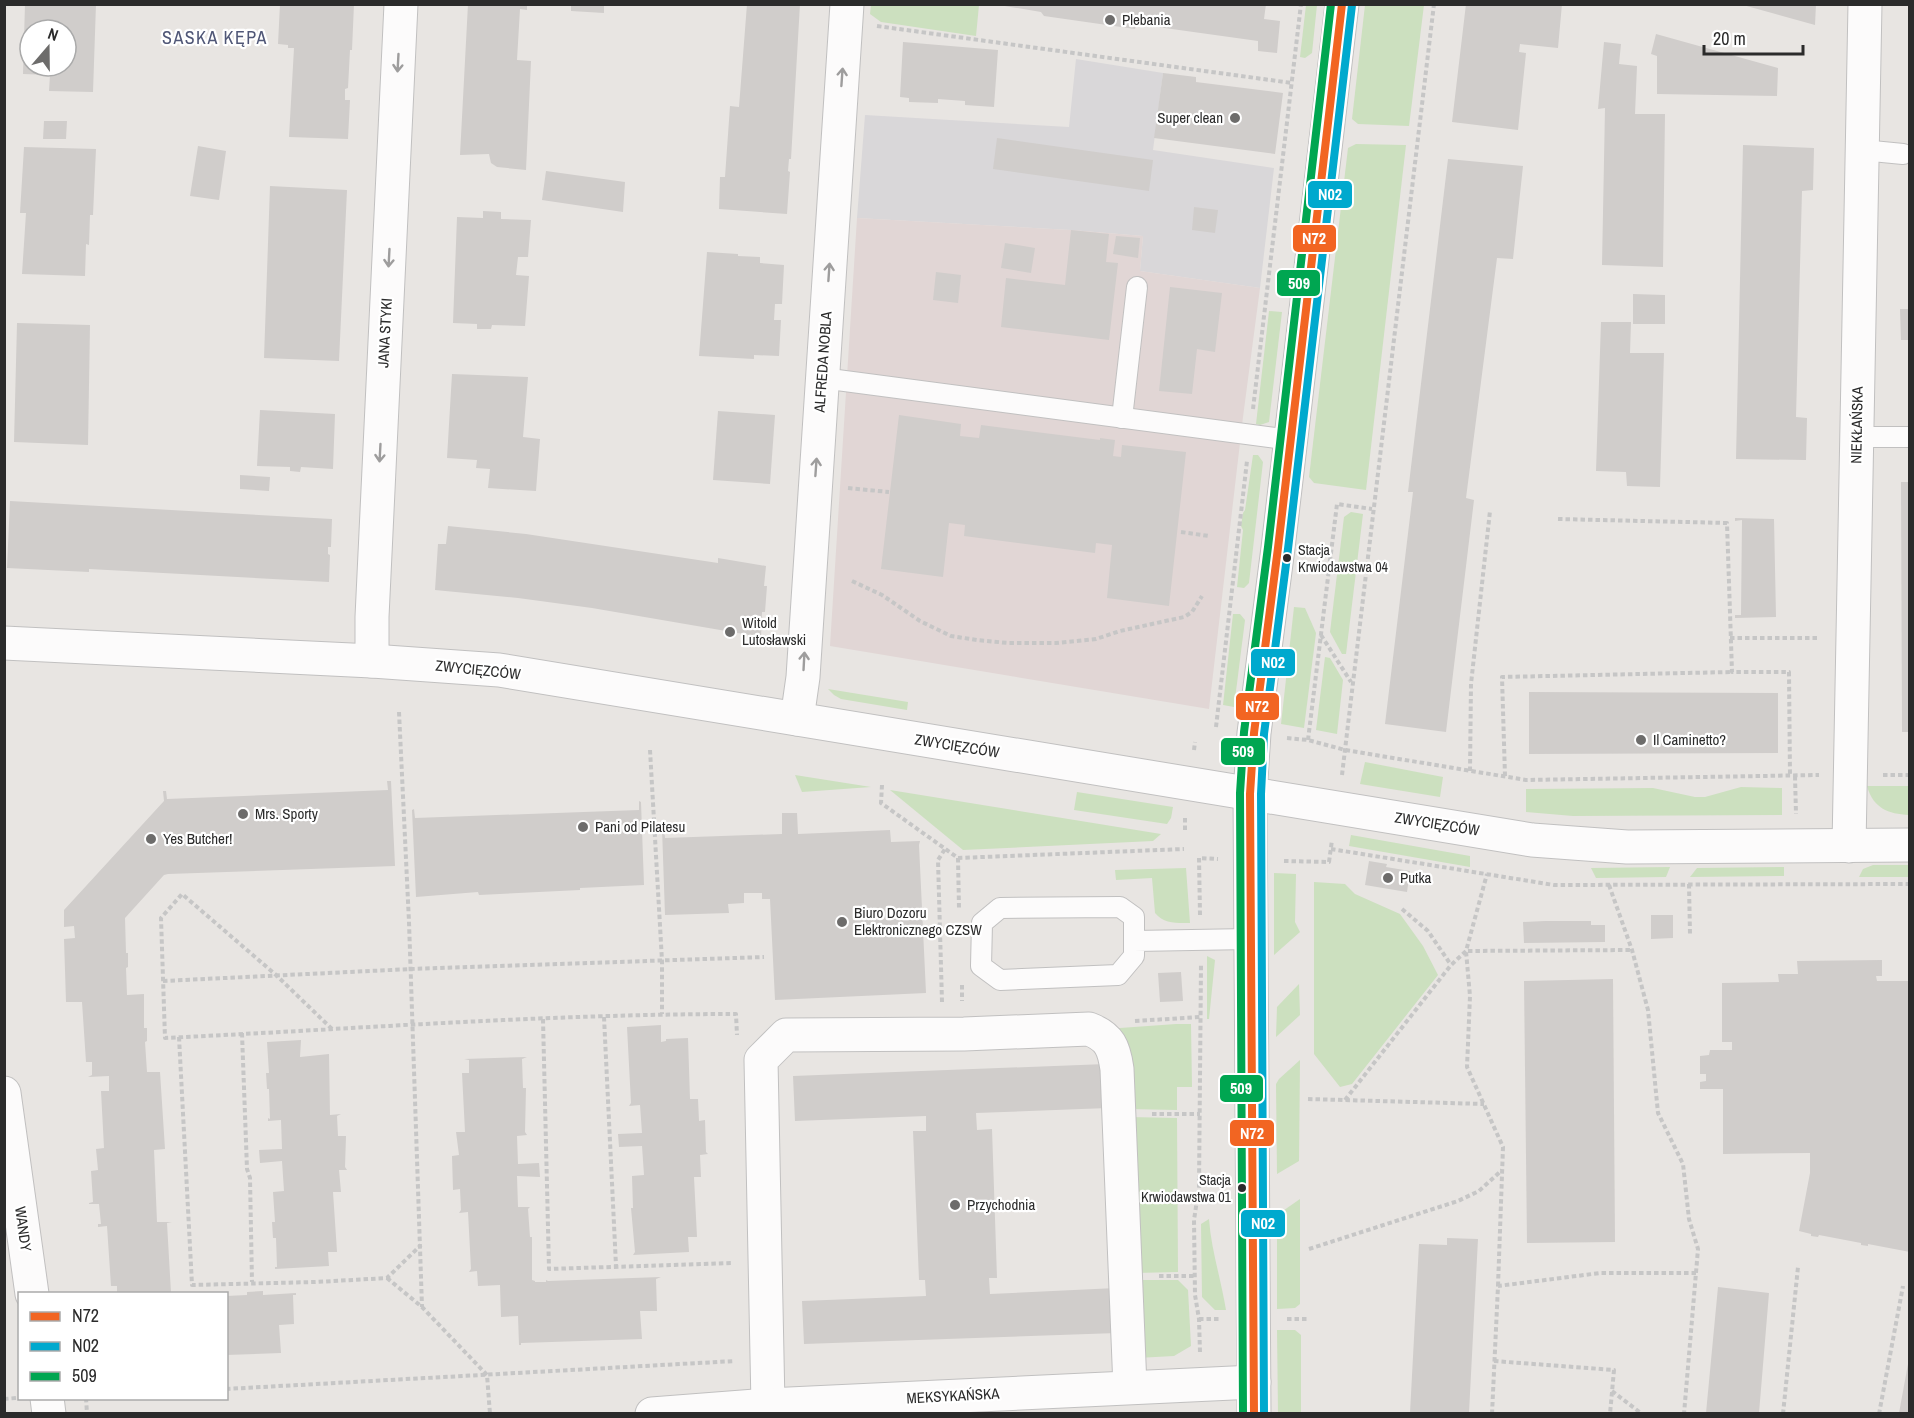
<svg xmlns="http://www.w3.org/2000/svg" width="1914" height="1418" viewBox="0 0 1914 1418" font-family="'Archivo Narrow',sans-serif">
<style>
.industrial{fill:#d9d7d9}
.medical{fill:#e1d6d5}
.green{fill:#cce0bf}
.building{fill:#d0cdcb;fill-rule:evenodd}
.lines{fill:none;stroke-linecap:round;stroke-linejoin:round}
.service-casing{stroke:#c1c0c0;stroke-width:22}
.minor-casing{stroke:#c1c0c0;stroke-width:35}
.tertiary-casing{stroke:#c1c0c0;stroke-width:35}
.path{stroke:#c6c6c6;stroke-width:4;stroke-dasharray:4.5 3;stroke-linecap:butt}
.service{stroke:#fcfbfb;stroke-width:20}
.minor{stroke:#fcfbfb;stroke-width:33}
.tertiary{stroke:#fcfbfb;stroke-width:33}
.bus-1-casing{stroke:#fff;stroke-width:12}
.bus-2-casing{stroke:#fff;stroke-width:12}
.bus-3-casing{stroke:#fff;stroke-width:12}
.bus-1{stroke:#f26522;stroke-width:8}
.bus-2{stroke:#00a9ce;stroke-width:8}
.bus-3{stroke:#00a651;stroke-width:8}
.oneway{stroke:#9e9d9d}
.poi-dot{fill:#6d6c6b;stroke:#fff;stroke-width:2}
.bus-dot{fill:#2b2b2b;stroke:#fff;stroke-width:2}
.labels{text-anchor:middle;stroke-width:4.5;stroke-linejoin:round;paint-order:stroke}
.bus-label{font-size:14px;fill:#2b2b2b;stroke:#fff;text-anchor:start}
.poi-label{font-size:15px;fill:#2b2b2b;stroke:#fff;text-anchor:start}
.street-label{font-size:15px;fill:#2b2b2b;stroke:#fff}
.quarter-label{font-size:18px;letter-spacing:1.5px;fill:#505777;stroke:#fff}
.line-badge{stroke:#fff;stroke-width:2}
.badge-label{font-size:16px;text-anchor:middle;font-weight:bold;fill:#fff}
</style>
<rect width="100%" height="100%" fill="#e8e5e2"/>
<polygon class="industrial" points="1076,59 1163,73 1153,150 1274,168 1260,288 1140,271 1143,236 1071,230 857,218 865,115 1069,127"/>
<polygon class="medical" points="857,218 1071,230 1143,236 1140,271 1260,288 1243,417 1209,709 830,646"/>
<g class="green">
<polygon points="871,5 979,5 976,36 881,22 870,14"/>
<polygon points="1306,5 1317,5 1312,53 1305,58 1300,57"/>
<polygon points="1365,5 1424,5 1409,126 1358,124 1352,119"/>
<polygon points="1356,144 1406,145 1366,490 1314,483 1309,477 1348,148"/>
<polygon points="1269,311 1282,312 1269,422 1260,425 1256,424"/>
<polygon points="1253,455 1258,455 1263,462 1249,583 1244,588 1237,587 1243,530 1241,526 1243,513 1245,510"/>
<polygon points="1351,512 1363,514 1346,654 1342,654 1330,632 1344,517"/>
<polygon points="1294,607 1305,608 1316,633 1304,728 1281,724"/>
<polygon points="1233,614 1240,614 1245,620 1234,707 1223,705"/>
<polygon points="1325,657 1330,658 1343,680 1337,734 1316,730"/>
<polygon points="828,689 908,702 907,710 841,699 834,695"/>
<polygon points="1365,762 1443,777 1440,797 1360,784"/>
<polygon points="795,775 871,787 802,792"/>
<path d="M1867 786H1909V815C1888 814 1873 808 1867 786Z"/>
<polygon points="1741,787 1782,788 1782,815 1573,816 1526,812 1526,789 1653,788 1695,797 1705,797"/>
<polygon points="890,790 1161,834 1153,841 963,850"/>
<polygon points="1077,792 1173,807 1171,818 1167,824 1074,810"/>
<polygon points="1351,835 1470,856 1470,867 1349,846"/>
<polygon points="1873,865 1909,865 1909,877 1859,877 1863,869"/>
<polygon points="1670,867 1666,877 1596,878 1591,868"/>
<polygon points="1784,867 1784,876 1690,877 1697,868"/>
<path d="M1186 868 1190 923C1176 923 1164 924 1155 913L1152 878 1116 880 1115 870Z"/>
<polygon points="1274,873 1296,874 1295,922 1300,932 1274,955"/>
<polygon points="1314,882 1345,884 1355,894 1400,914 1423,946 1438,975 1352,1084 1340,1087 1314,1054"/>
<polygon points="1207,956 1215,960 1209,1019 1207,1019"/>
<polygon points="1299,984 1300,1015 1276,1037 1277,1007"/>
<polygon points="1176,1024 1191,1024 1192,1087 1177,1087 1177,1110 1128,1109 1106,1029"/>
<polygon points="1300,1060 1299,1161 1277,1174 1276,1084 1279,1079"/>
<polygon points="1129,1117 1177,1118 1178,1272 1135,1273"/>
<polygon points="1300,1199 1300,1304 1295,1308 1277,1309 1277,1215"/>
<path d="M1209 1219C1211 1249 1221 1279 1226 1310H1215L1202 1297 1201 1224Z"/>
<polygon points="1134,1280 1178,1280 1188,1290 1191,1346 1174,1356 1137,1358"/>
<polygon points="1277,1330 1295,1330 1301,1335 1301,1413 1278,1413"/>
</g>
<g class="building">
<path d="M25 4H96L93 92 49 91 50 75 23 74ZM30 30H66V66H30Z"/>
<polygon points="280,4 354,4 352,50 350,50 348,88 345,89 345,100 350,100 348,139 289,137 294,48 288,48 288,45 278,44"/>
<polygon points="468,4 527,4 527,10 520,9 517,60 531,61 526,170 497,167 491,163 489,154 460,155"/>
<polygon points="571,4 604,4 604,13 571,11"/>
<polygon points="747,4 800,4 791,159 789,159 788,171 790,172 787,214 719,209 720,177 725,177 730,106 739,107"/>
<polygon points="993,4 1266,4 1264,19 1280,21 1277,53 1258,51 1258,41 1136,24 1135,29 1044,16 1041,12"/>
<polygon points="1466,4 1562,4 1558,48 1520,44 1519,52 1526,53 1518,130 1452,122"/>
<polygon points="1743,4 1816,4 1815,25 1743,5"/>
<polygon points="1656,34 1778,68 1777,96 1657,94 1657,56 1651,54"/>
<polygon points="903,42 998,50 994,107 965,105 965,101 938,99 938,103 909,102 909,98 900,97"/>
<polygon points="1604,42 1621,44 1619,64 1637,66 1635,114 1665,114 1663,267 1602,265 1605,108 1598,109"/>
<polygon points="1163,73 1196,77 1196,82 1283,93 1275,154 1154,138"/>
<polygon points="44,121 67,121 66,139 43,139"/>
<polygon points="997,138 1153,160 1149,191 993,169"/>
<polygon points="1743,145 1814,148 1813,190 1802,191 1796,417 1807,418 1806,460 1736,459"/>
<polygon points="198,146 226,151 219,200 190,196"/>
<polygon points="24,147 96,149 93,215 90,215 89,245 86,244 85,276 22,274 26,213 20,213"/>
<polygon points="1448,159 1523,166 1513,259 1497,258 1466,498 1474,500 1446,732 1385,724 1413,492 1408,492"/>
<polygon points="546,171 625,182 623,212 542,200"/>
<polygon points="270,186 347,190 339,361 264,358"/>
<polygon points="1194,207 1218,210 1215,233 1192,230"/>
<polygon points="483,211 501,212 501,219 531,220 528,257 518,257 516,275 529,276 525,326 492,325 491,329 477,329 477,324 453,323 457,217 483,218"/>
<polygon points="1071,230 1109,234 1106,262 1118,263 1109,340 1001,327 1006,278 1065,285"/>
<polygon points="1116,236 1140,238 1138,258 1113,254"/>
<polygon points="1005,243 1035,248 1031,273 1001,268"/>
<polygon points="707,252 738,254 738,256 760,257 760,263 784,265 782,304 775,304 774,320 781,320 779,356 754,355 754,359 699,356"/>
<polygon points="936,272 961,275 958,303 933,300"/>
<polygon points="1170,287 1222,293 1215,352 1197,349 1192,394 1159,391"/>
<polygon points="1633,294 1665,295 1665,324 1633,324"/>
<polygon points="1900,309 1910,309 1910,340 1901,340"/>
<polygon points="1601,322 1631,322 1630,353 1664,353 1660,487 1627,486 1626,472 1596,471"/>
<polygon points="17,323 90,325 88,445 14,442"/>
<polygon points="452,374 528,377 523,437 540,439 536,491 488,488 490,469 476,468 477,460 447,458"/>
<polygon points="260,410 335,414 333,469 301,467 300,472 290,471 290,467 257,466"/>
<polygon points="718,411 775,415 770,484 713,480"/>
<polygon points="899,415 961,424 960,436 979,438 981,425 1100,440 1100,438 1115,440 1113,456 1121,457 1122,445 1186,452 1169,606 1107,598 1112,545 1096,543 1095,553 964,536 965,525 949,523 943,577 881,569"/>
<polygon points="240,475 270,477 269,491 240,489"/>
<polygon points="1901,482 1910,482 1910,732 1902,732"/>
<polygon points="10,501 332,519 331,547 328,547 328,554 330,555 329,582 89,569 89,572 7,568"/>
<polygon points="1735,518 1774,519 1776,617 1735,618 1735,615 1741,615 1742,520 1735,521"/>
<polygon points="448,526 526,534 718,563 718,558 766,566 764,586 767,586 765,612 762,612 761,637 592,608 518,598 435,590 438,544 446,544"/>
<polygon points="1529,692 1778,693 1778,753 1529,754"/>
<polygon points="387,781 391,781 395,866 168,874 164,875 125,918 126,953 128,953 128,967 126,968 127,995 144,994 144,1028 147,1028 147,1041 145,1042 147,1072 160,1072 165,1149 154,1150 157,1222 172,1222 167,1223 171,1293 117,1293 117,1286 111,1286 107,1226 98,1227 98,1224 101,1224 99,1204 89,1204 89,1203 93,1202 91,1171 98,1170 96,1149 104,1148 101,1091 109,1091 109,1076 88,1077 92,1075 92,1062 86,1062 82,1002 66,1002 64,939 75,938 74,926 64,927 64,910 164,801 163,791 166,791 167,799 388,790"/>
<polygon points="639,801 641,802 644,885 580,888 580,890 479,895 478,892 416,897 412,810 414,809 415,818 639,810"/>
<polygon points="782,813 797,813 798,834 890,830 891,842 920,841 919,845 926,993 775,1000 770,899 762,899 762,893 744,893 744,903 728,904 729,913 665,915 662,828 664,827 665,838 782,834"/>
<polygon points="1369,861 1387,864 1386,867 1410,871 1407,892 1365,885"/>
<polygon points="1651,915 1673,915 1673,938 1651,939"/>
<polygon points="1545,921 1591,921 1591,925 1605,925 1605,942 1524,943 1523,922"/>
<polygon points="1882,960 1882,976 1876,976 1877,981 1910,981 1910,1252 1868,1244 1868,1246 1861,1245 1861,1243 1819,1235 1818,1237 1811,1236 1811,1234 1799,1231 1810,1173 1810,1153 1723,1154 1723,1089 1700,1089 1700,1082 1706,1081 1706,1074 1700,1074 1700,1056 1709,1055 1710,1050 1732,1050 1732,1042 1722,1042 1722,983 1779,982 1778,974 1798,974 1797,961"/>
<polygon points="1181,972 1183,1001 1160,1002 1158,973"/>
<polygon points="1613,979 1615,1242 1527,1243 1524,981"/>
<polygon points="661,1025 661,1042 666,1041 666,1039 688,1038 690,1099 698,1099 699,1121 705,1120 706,1152 708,1154 700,1155 701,1177 694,1177 697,1237 688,1237 689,1252 633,1255 635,1252 631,1208 633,1208 632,1176 644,1175 642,1146 619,1147 618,1134 642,1133 640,1105 629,1106 631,1103 627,1027"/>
<polygon points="301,1040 300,1057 329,1054 330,1115 341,1114 337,1116 338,1136 346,1136 345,1167 347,1170 339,1170 341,1192 333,1192 337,1252 328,1252 329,1266 275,1269 275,1267 277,1267 276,1238 273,1238 272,1222 275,1222 273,1192 284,1191 282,1161 260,1163 259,1150 282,1149 281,1120 268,1121 268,1118 270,1119 269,1089 267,1089 266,1073 269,1073 267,1042"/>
<polygon points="527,1057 522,1059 523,1088 526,1088 525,1132 527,1135 517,1136 518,1164 539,1163 540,1177 517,1176 518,1207 530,1207 528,1209 530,1237 532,1237 532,1280 535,1281 535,1282 546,1282 546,1280 548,1281 661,1277 656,1279 657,1311 640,1311 642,1339 521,1343 521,1345 519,1345 518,1316 501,1317 500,1285 478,1286 477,1271 469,1272 471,1269 468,1212 459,1213 461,1210 460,1189 453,1190 452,1156 459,1155 456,1132 465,1132 462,1073 469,1073 469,1060 464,1059"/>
<polygon points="1106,1064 1108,1108 976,1113 977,1130 992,1129 997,1278 989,1278 990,1294 1116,1288 1117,1333 804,1344 802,1301 926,1296 925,1280 919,1280 913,1131 926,1131 926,1116 795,1121 793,1076"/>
<polygon points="1447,1238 1478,1239 1469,1413 1410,1413 1419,1244 1447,1245"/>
<polygon points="1718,1287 1769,1293 1759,1413 1706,1413"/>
<polygon points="263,1291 263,1295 296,1293 296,1295 293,1295 294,1324 279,1325 281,1353 226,1355 226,1296 247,1295 247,1292"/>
<polygon points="1908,1364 1910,1413 1899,1413"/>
</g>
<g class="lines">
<g class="service-casing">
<g id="service">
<polyline points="1862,150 1903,154"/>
<polyline points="822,378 1291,440"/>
<polyline points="1122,418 1137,287"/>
<polyline points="1857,437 1910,437"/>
<polyline points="1134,941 1134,917 1120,907 1000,908 982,923 981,966 1000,980 1118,975 1134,956 1134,941 1250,939"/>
</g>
</g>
<g class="minor-casing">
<g id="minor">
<polyline points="372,661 372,617 401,4"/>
<polyline points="797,719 803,677 847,4"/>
<polyline points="1849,846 1865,4"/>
<polyline points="4,1093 32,1294"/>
<polyline points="47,1398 49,1414"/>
<path d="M768 1405 761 1060 786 1035 964 1034 1089 1029C1110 1037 1114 1048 1117 1069L1130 1387"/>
<polyline points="652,1414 768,1405 1254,1382"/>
</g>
</g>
<g class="tertiary-casing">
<g id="tertiary">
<polyline points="4,643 372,661 499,670 1532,840 1627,847 1910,845"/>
<polyline points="1254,1414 1250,794 1254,733 1278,548 1342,4"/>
</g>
</g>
<g class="path">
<polyline points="877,26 1292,83"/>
<polyline points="1253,409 1301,4"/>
<polyline points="848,488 889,492"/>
<polyline points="1558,519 1727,523 1732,672 1789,672 1790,776"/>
<polyline points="1181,532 1209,536"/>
<polyline points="852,581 882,595 920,621 951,636 977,640 1008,643 1056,643 1096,639 1120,631 1184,617 1192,612 1202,596"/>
<polyline points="1321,635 1351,682"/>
<polyline points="1730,638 1820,638"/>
<polyline points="399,712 409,922 422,1307"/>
<polyline points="1216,727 1247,461"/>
<polyline points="1287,738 1308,740 1345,750 1526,780 1819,775"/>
<polyline points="1308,740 1337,504 1372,509"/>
<polyline points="650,750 662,961 662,1014"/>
<polyline points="1194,750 1195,742"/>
<polyline points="1470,771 1471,684 1490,511"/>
<polyline points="1342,775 1434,4"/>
<polyline points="1883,775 1910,775"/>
<polyline points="1505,776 1502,677 1732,672"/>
<polyline points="1795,776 1796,814"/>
<polyline points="882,785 881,803 958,858 1184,849"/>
<polyline points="1185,830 1185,817"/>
<polyline points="1331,849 1554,885 1910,884"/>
<polyline points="958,858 959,908"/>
<polyline points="1284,861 1329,862 1332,840"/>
<polyline points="1689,884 1690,934"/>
<polyline points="1609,885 1632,950 1648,1010 1658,1113 1683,1164 1689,1219 1698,1249 1684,1414"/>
<polyline points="1402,909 1428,931 1451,965"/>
<polyline points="1200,915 1199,858 1218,859"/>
<polyline points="163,981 411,969 764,957"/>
<polyline points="962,985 962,1001"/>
<polyline points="942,1002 938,860 945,849"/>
<polyline points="604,1017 616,1266"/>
<polyline points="543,1019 549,1269 733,1263"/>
<polyline points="1135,1021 1201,1017"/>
<path d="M332 1029 276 975 182 894 161 918 165 1038C355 1029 546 1014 736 1014L737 1035"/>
<polyline points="242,1033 247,1169 250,1178 252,1282"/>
<polyline points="179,1037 192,1285 315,1282 387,1278 421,1245"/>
<polyline points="1308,1099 1484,1104"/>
<polyline points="1345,1100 1451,965 1466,951 1487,874"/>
<polyline points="1152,1114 1200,1114"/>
<polyline points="1309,1249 1458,1201 1479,1191 1502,1170"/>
<polyline points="1159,1276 1195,1276"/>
<polyline points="387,1278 422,1307 487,1375 490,1414"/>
<polyline points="1498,1286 1503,1147 1467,1067 1470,996 1466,951 1632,950"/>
<polyline points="1199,1319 1219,1319"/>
<polyline points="1287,1319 1307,1319"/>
<polyline points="1200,1352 1199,1319 1195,1295 1194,1220 1199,1187 1201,965"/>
<polyline points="1494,1361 1614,1370 1610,1414"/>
<polyline points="226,1389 735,1361"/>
<polyline points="1612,1391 1642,1414"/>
<polyline points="86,1398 87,1414"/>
<polyline points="4,1399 16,1398"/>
<polyline points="1492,1414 1498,1286 1600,1273 1696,1273"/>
<polyline points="1783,1414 1798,1267"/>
<polyline points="1879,1414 1903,1286"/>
</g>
<use href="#service" class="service"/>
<use href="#minor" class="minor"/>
<use href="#tertiary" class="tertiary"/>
<g class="bus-1-casing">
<polyline id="bus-1" points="1254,1414 1250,794 1254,733 1278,548 1342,4"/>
</g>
<g class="bus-2-casing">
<polyline id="bus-2" points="1264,1414 1261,794 1264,734 1288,549 1352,5"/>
</g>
<g class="bus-3-casing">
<polyline id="bus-3" points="1243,1414 1240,793 1244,732 1268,547 1331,4"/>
</g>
<use href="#bus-1" class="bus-1"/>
<use href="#bus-2" class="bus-2"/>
<use href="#bus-3" class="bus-3"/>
</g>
<defs><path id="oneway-shaft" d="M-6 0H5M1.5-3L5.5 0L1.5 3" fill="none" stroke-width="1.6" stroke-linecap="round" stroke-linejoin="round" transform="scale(1.5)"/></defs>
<g class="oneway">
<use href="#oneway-shaft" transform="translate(398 63) rotate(93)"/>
<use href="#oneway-shaft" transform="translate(842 77) rotate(-86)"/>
<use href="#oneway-shaft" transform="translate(389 258) rotate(93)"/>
<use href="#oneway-shaft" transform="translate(829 272) rotate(-86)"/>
<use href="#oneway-shaft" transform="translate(380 453) rotate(93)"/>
<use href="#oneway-shaft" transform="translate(816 467) rotate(-86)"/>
<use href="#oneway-shaft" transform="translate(804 661) rotate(-87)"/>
</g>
<g class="poi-dot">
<circle cx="1110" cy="20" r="6"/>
<circle cx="1235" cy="118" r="6"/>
<circle cx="730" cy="632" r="6"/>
<circle cx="1641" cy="740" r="6"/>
<circle cx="243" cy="814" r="6"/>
<circle cx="583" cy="827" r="6"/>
<circle cx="151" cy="839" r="6"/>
<circle cx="1388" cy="878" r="6"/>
<circle cx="842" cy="922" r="6"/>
<circle cx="955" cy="1205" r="6"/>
</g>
<g class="bus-dot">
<circle cx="1287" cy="558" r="5"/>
<circle cx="1242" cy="1188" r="5"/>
</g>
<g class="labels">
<g class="bus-label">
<text x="1298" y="555">Stacja<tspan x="1298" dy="17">Krwiodawstwa 04</tspan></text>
<text x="1231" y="1185" text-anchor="end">Stacja<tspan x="1231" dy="17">Krwiodawstwa 01</tspan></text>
</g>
<g class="poi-label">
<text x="1122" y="25">Plebania</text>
<text x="1223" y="123" text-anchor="end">Super clean</text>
<text x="742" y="628">Witold<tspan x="742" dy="17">Lutosławski</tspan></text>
<text x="1653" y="745">Il Caminetto?</text>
<text x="255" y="819">Mrs. Sporty</text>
<text x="595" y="832">Pani od Pilatesu</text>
<text x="163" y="844">Yes Butcher!</text>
<text x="1400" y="883">Putka</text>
<text x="854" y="918">Biuro Dozoru<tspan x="854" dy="17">Elektronicznego CZSW</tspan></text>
<text x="967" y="1210">Przychodnia</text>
</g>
<g class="street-label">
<text transform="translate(385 333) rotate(-87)" y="5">JANA STYKI</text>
<text transform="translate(823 362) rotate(-86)" y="5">ALFREDA NOBLA</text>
<text transform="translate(1857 425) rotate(-89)" y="5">NIEKŁAŃSKA</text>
<text transform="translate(478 670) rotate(6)" y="5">ZWYCIĘZCÓW</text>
<text transform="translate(957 746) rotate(9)" y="5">ZWYCIĘZCÓW</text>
<text transform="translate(1437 824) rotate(9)" y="5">ZWYCIĘZCÓW</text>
<text transform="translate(23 1229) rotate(82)" y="5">WANDY</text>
<text transform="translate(953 1396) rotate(-3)" y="5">MEKSYKAŃSKA</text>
</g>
<g class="quarter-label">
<text x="215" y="44">SASKA KĘPA</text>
</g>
</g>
<g class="line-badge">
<rect x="1307" y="180" width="46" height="29" rx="6" fill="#00a9ce"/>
<rect x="1292" y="224" width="45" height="29" rx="6" fill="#f26522"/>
<rect x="1276" y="269" width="45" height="28" rx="6" fill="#00a651"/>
<rect x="1250" y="648" width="46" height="29" rx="6" fill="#00a9ce"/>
<rect x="1235" y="692" width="45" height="29" rx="6" fill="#f26522"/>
<rect x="1220" y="737" width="46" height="29" rx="6" fill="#00a651"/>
<rect x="1219" y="1074" width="45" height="29" rx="6" fill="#00a651"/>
<rect x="1229" y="1119" width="46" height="28" rx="6" fill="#f26522"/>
<rect x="1240" y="1209" width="46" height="29" rx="6" fill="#00a9ce"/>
</g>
<g class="badge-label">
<text x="1330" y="200">N02</text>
<text x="1314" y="244">N72</text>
<text x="1299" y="289">509</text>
<text x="1273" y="668">N02</text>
<text x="1257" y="712">N72</text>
<text x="1243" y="757">509</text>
<text x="1241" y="1094">509</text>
<text x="1252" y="1139">N72</text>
<text x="1263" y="1229">N02</text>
</g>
<rect width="1914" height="1418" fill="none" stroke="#2b2b2b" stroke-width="12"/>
<rect x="18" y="1292" width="210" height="108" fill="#ffffff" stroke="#aaaaaa" stroke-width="1.5"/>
<rect x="30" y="1312" width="30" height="9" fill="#f26522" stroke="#aaaaaa" stroke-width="1.5"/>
<text x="72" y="1322" font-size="18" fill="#2b2b2b">N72</text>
<rect x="30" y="1342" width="30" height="9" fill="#00a9ce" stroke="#aaaaaa" stroke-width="1.5"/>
<text x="72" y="1352" font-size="18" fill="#2b2b2b">N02</text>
<rect x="30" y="1372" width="30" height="9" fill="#00a651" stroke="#aaaaaa" stroke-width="1.5"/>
<text x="72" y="1382" font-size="18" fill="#2b2b2b">509</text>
<g transform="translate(48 48) rotate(20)"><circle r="28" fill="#ffffff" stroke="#aaaaaa" stroke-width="1.5"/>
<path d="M0-4.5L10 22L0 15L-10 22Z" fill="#6d6c6b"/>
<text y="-9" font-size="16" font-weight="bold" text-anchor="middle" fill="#2b2b2b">N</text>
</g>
<path d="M1704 45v9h99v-9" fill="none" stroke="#2b2b2b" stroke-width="3"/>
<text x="1713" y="45" font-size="18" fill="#2b2b2b" stroke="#ffffff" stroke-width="4.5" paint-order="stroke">20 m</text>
</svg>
